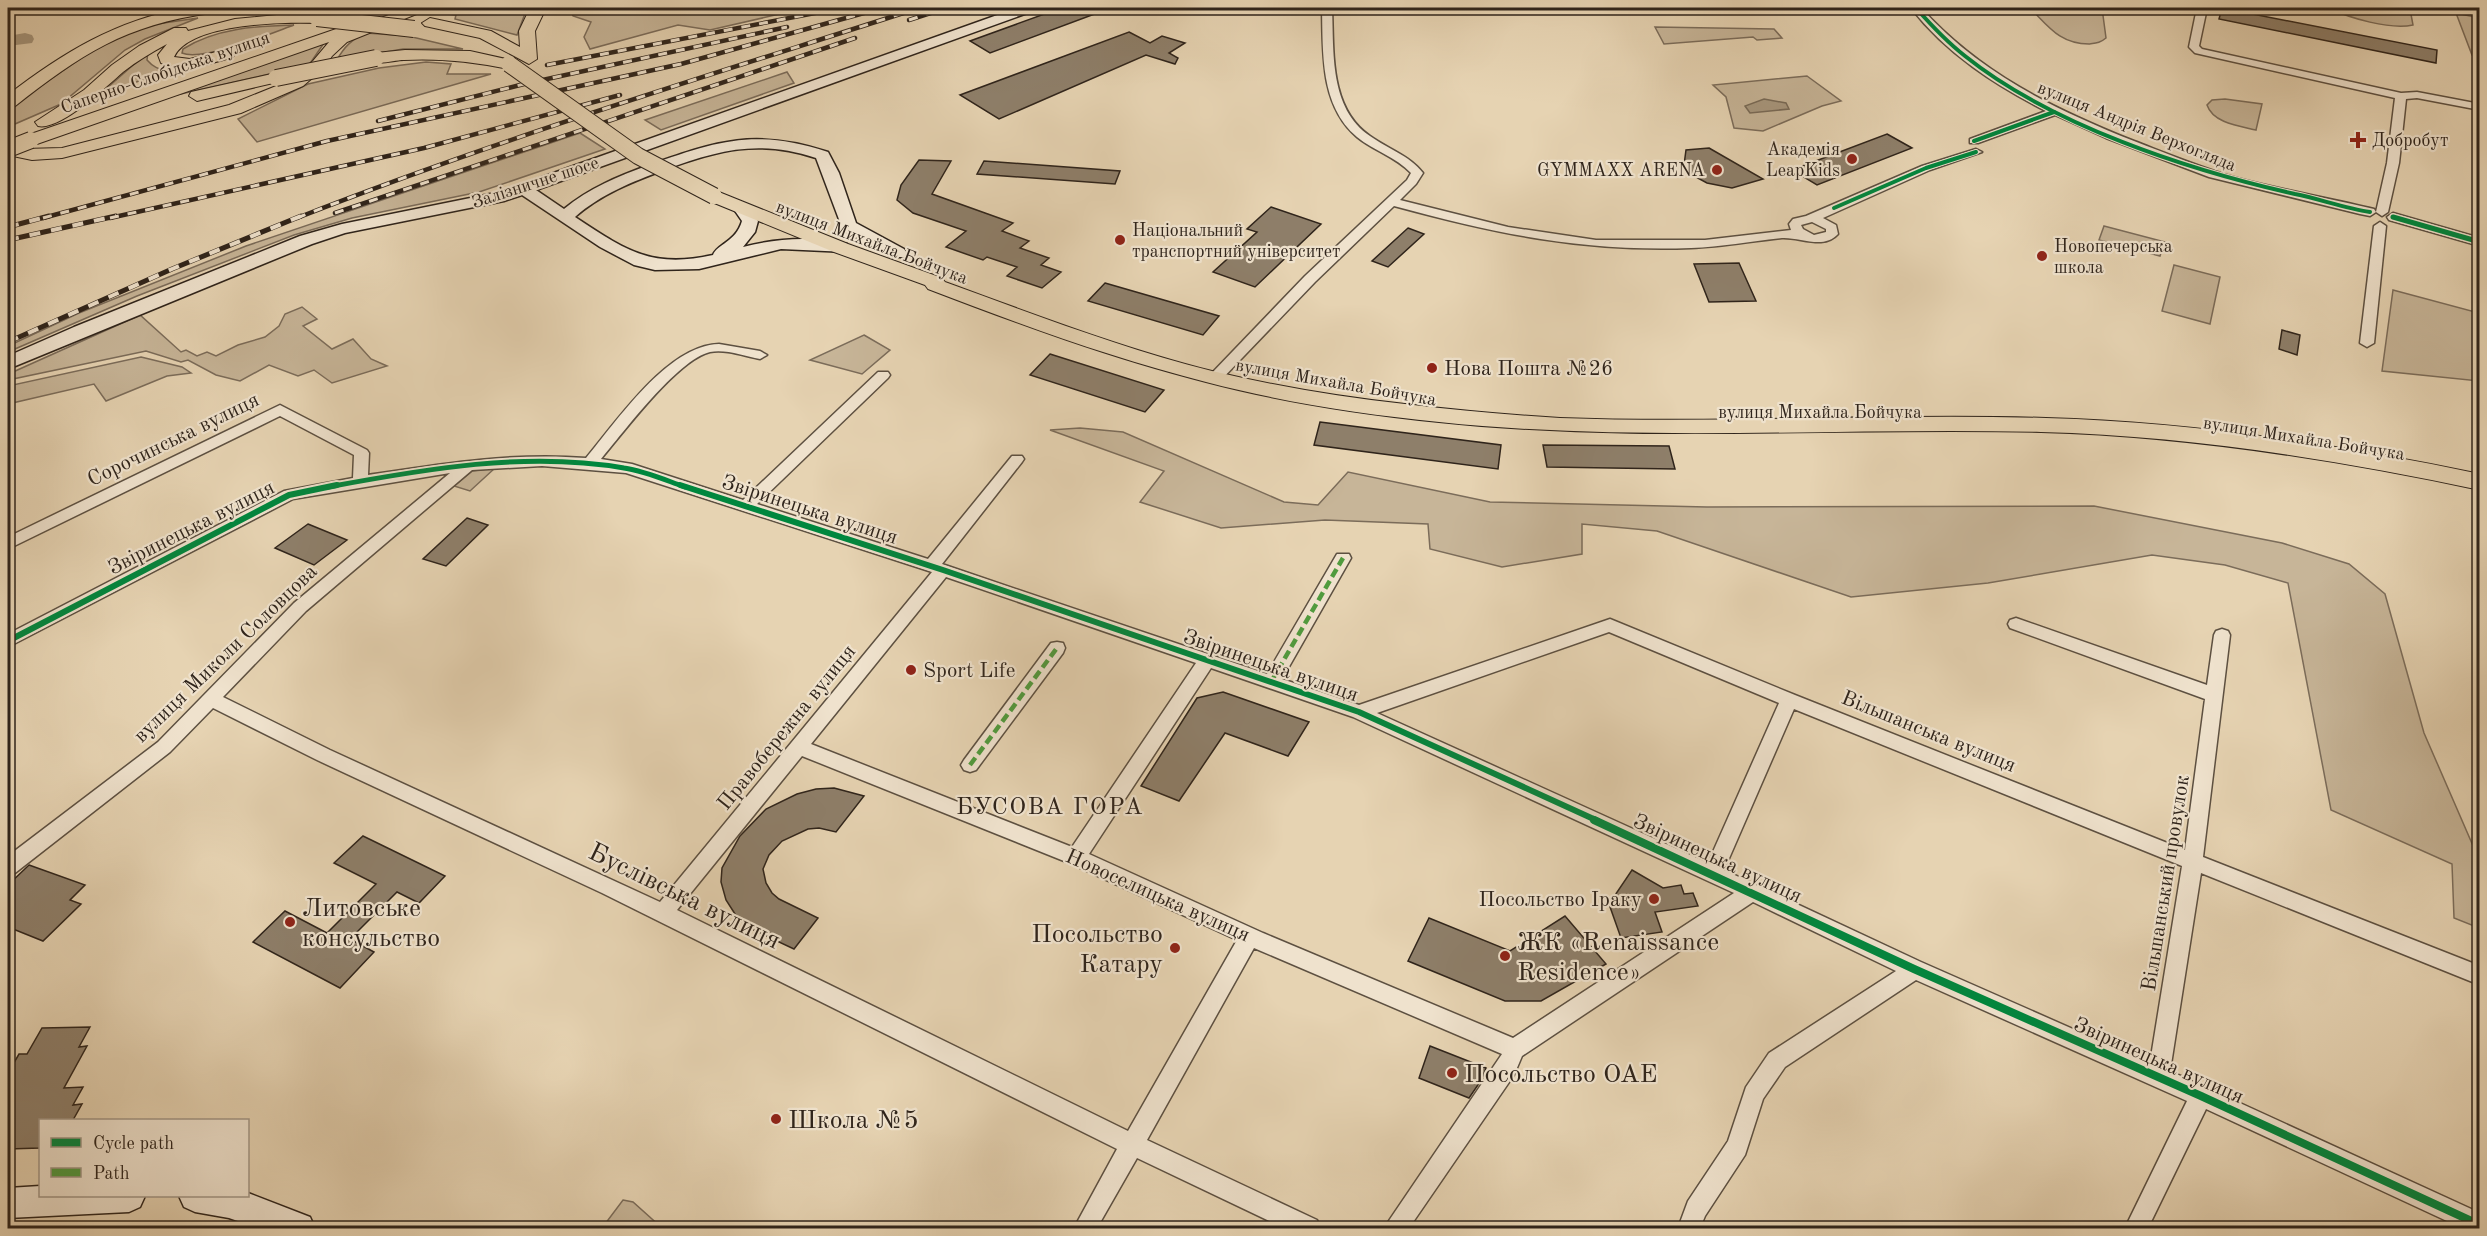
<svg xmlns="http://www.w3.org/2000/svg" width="2487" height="1236" viewBox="0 0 2487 1236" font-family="'Old Standard TT',serif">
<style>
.green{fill:#c7b598;stroke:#7b6c5a;stroke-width:1.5}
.water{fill:#a8987f;stroke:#786a57;stroke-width:1.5}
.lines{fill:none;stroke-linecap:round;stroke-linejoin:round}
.river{fill:#a8987f;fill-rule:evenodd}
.building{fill:#8e7f6a;stroke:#2f241b;stroke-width:1.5}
.street-casing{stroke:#5d5041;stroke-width:3}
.secondary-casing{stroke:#2f241b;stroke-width:3}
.primary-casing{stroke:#2f241b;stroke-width:2}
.street{fill:#efe2cd;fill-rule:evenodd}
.secondary{fill:#efe2cd;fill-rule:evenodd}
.primary{fill:#e6d3b2;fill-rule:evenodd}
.rail-far1-casing{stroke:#2f241b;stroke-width:4.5}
.rail-casing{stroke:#2f241b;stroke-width:5}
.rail-far1{stroke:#efe2cd;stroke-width:3;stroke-dasharray:9;stroke-linecap:butt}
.rail{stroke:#efe2cd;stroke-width:4;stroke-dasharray:11;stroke-linecap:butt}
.primary-bridge-casing{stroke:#2f241b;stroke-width:18;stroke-linecap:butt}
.primary-bridge{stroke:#e6d3b2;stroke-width:16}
.quiet{stroke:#509b3e;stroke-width:4.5;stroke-dasharray:9 4.5;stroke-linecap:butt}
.cycleway-far3-casing{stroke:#efe2cd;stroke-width:6}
.cycleway-far2-casing{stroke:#efe2cd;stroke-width:8}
.cycleway-far1-casing{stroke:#efe2cd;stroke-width:10}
.cycleway-casing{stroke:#efe2cd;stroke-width:11}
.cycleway-far3{stroke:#00873e;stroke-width:4}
.cycleway-far2{stroke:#00873e;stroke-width:5}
.cycleway-far1{stroke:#00873e;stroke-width:6}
.cycleway{stroke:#00873e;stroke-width:8}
.poi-dot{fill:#8f2418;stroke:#efe2cd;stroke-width:2}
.labels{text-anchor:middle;stroke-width:4.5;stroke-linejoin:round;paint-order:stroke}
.far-street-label{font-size:18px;fill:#2f241b;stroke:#efe2cd}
.far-poi-label{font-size:18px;fill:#2f241b;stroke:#efe2cd;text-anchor:start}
.poi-label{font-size:21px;fill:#2f241b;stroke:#efe2cd;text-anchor:start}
.street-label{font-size:21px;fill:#2f241b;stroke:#efe2cd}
.quarter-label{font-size:24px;letter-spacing:1.5px;fill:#2f241b;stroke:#efe2cd}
.near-street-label{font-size:26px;fill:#2f241b;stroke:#efe2cd}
.near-poi-label{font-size:26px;fill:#2f241b;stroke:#efe2cd;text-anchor:start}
</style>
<rect width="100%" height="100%" fill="#e6d3b2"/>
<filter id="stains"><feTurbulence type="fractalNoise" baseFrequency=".00333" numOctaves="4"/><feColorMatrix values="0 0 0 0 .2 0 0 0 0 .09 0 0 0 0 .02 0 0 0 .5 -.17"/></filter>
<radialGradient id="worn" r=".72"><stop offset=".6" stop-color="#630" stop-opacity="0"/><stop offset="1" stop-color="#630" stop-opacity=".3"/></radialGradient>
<g class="green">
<polygon points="441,8 527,8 517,35 455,19 456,15 428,12"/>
<polygon points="577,8 806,8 710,30 678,25 590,49 584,37 591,22 573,16 571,11"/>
<path d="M2030 8H2102L2106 38C2100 43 2097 43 2089 44 2060 44 2049 27 2030 8Z"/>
<path d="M2329 8H2479V15L2447 8 2410 9 2413 25C2390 30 2349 18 2329 8Z"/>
<polygon points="2456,13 2479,18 2479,56 2472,55"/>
<polygon points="198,18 145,39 125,50 61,104 8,127 8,113 12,106 102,44 143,26"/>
<path d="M294 25C272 33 202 62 182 53L183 49C216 28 257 26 294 25Z"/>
<polygon points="1655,27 1774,29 1782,38 1757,40 1753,37 1664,44"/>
<path d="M366 33 408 36 463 49H403L337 60C344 47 352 39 366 33Z"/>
<polygon points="324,43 309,65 163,98"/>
<path d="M148 52 147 60C153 67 158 69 168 71L99 95Z"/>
<polygon points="426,62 451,64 447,74 491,74 257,142 238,119 308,84 379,68"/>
<polygon points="787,72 794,83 661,130 645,120"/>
<polygon points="1807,76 1841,101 1822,106 1763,131 1734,128 1726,97 1713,85"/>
<path d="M2225 99 2262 104 2256 130C2239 126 2213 123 2207 105L2212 100Z"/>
<polygon points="580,133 605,149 479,192 352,218 294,235 137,296 8,352 8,346 79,313 246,246"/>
<polygon points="2104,226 2165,242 2160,256 2099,240"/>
<polygon points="2174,265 2220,277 2210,324 2162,311"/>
<polygon points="2393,290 2479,313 2479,381 2382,371"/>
<polygon points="302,307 317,319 303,326 332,349 353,339 371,359 387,366 332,383 314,370 298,376 269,365 240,381 216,375 188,360 181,362 146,351 8,380 8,375 13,372 140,315 181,352 186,350 197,356 207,352 216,356 238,345 265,337 279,326 285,314"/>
<polygon points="864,335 890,350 862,374 810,360"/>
<polygon points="141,357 182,367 191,373 167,376 106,401 94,384 8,404 8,386"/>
<polygon points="1080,428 1123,432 1284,502 1318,505 1348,472 1490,502 1707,507 2094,506 2282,543 2349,564 2385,594 2424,733 2474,848 2479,853 2479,928 2454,918 2452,864 2331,810 2288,583 2225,565 2152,555 1988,583 1851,597 1657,531 1582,524 1582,554 1502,567 1430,549 1428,524 1325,520 1221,528 1140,502 1164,471 1050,430"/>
<polygon points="495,468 470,491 454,486 472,471"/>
<polygon points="623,1200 633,1202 662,1228 602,1228"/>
</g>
<polygon class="water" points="1764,99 1786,103 1789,109 1750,113 1745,106"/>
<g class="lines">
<polygon class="river" points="25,33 32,35 34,39 32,43 8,46 8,36"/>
</g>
<g class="building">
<polygon points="1061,8 1108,9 990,53 970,41"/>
<polygon points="2222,8 2437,50 2436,63 2219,19"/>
<polygon points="1129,32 1150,43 1162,36 1185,43 1169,53 1178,58 1175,64 1146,55 999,119 960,95"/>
<polygon points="1887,134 1912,148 1817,185 1792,170"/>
<polygon points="1709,148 1763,179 1732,188 1707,183 1692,175 1684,165 1686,150"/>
<polygon points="919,160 951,161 932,194 1013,223 1002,231 1029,241 1020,248 1049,258 1041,265 1061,272 1042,288 1007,276 1017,267 987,257 983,260 946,247 966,231 913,213 897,200 901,185"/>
<polygon points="984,161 1120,171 1115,184 977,174"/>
<polygon points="1271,207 1321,224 1255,287 1213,272 1257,232 1247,229"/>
<polygon points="1408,228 1424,234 1388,267 1372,261"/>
<polygon points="1739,263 1756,301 1709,302 1694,264"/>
<polygon points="1105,283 1219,316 1203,335 1088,301"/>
<polygon points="2282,330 2300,335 2297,355 2279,349"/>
<polygon points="1050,354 1164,390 1145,412 1030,375"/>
<polygon points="1320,422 1501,445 1498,469 1314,445"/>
<polygon points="1543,445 1669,446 1675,469 1547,467"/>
<polygon points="467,518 488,525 446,566 423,559"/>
<polygon points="308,524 347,540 314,565 275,548"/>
<polygon points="1223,692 1309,722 1288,756 1225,733 1179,801 1141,786 1197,698"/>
<polygon points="834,788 864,796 836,832 819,828 808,829 782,841 769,855 763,869 766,883 772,893 779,899 818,918 794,949 747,927 735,914 726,900 721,882 722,868 740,836 766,809 797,794 816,789"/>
<polygon points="363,836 445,876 419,903 397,892 350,939 374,952 340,988 253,942 285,911 327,933 376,884 334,863"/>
<polygon points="29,865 85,885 70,900 81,904 43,941 8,927 8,885"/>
<polygon points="1632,870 1663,888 1681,885 1684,894 1693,893 1698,906 1655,912 1662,932 1621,938 1609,904"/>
<polygon points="1565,916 1606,964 1541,1001 1505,1001 1408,961 1429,918 1510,951"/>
<polygon points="90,1027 79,1047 87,1046 64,1088 83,1087 73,1105 82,1104 73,1120 40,1120 40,1148 8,1149 8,1073 19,1054 27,1054 42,1028"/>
<polygon points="1430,1046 1486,1068 1482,1079 1469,1098 1419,1078"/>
</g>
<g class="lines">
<g class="street-casing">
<g id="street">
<path d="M1322 8H1332C1334 52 1329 108 1370 136 1388 149 1409 155 1423 173L1416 184 1400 200 1508 227 1596 240H1705L1791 230 1789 224 1793 219 1806 216 1922 166 1976 149 1982 152 1930 170 1823 218 1836 225 1838 234C1824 250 1800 237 1782 238 1751 241 1722 247 1691 248 1583 252 1497 234 1394 206L1315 282 1220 381H1210L1208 378 1210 375 1305 276 1407 180 1411 173C1396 157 1374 151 1357 137 1320 106 1323 53 1322 8ZM1812 222 1826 229V232L1814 235 1803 229 1801 225Z"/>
<path d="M1911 8H1921C1981 74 2052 108 2134 141 2168 154 2202 168 2237 178 2282 190 2329 198 2374 209L2376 212 2387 163 2395 98 2195 53 2189 47 2197 8H2207L2199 46 2202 49 2401 93 2417 92 2480 104V110L2417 98 2406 99 2399 163 2388 212 2382 216 2376 212 2370 216 2360 214 2209 177 2106 138 2055 115 1978 143H1970V139L2046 111C1995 85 1947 54 1911 8Z"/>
<polygon points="2393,213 2480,238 2480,246 2389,220 2387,217"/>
<polygon points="2380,222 2386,226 2374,343 2367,347 2360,343 2374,226"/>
<path d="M719 344 760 351 767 355 760 359C744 356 726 349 710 352 677 360 623 433 601 459L632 464 743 500 878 372H888L890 375 888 378 757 504 928 559 1012 456H1022L1024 459 1022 462 942 564 1267 674 1337 554H1349L1351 558 1282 679 1359 705 1610 619 1795 695 2185 850 2205 699 2010 628 2008 624 2010 620 2016 618 2207 685 2214 635 2216 631 2222 629 2228 631 2230 635 2203 857 2480 966V985L2201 873 2170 1071 2480 1213V1228H2462L2206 1109 2148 1228H2125L2187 1101 1916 980 1785 1067 1763 1099 1745 1155 1705 1216 1700 1228H1678L1688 1201 1728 1141 1746 1087 1769 1053 1896 971 1753 902 1522 1056 1514 1075 1409 1228H1384L1502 1054 1254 948 1147 1140 1317 1220 1320 1228H1284L1137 1158 1097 1228H1074L1117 1149 602 893 317 760 213 708 170 752 15 873 8 875V856L158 742 294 603 450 473 293 499 8 647V634L284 491 353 478 354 455 280 416 8 549V537L280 405 367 450 369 453 368 475C440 464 513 452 586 458 617 421 668 345 719 344ZM542 466 626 473 932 572 660 902 330 750 223 697 306 611 472 470ZM946 577 1196 663 1072 847 811 744ZM1609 632 1779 703 1708 863 1377 713ZM1211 668 1353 717 1734 893 1513 1038 1263 933 1089 854ZM1794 709 2182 866 2150 1063 1921 962 1724 870ZM802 756 1069 863 1237 940 1128 1131 677 910Z"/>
<polygon points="1057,642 1063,643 1065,648 1063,653 976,770 970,772 964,770 961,765 964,760 1051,643"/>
</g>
</g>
<g class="secondary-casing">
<g id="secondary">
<path d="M1017 8H1035L1033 11 536 190 564 209C589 188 619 176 649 165 717 141 756 128 828 152L839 173 856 223 904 249 907 253 904 257H892L843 230 816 158C759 139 718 150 664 170 632 182 601 194 575 217 625 250 651 269 713 255 717 244 736 242 742 221L733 208 741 203 747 205 758 221 755 232 743 247C778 238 812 236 847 244L849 248 847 252 781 249 699 269 655 270 634 265 600 247 522 195 504 201 345 233 312 244 8 369V356L74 327 300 236 342 224 500 192Z"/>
<polygon points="40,1186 40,1196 145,1196 140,1207 129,1212 8,1218 8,1188"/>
<polygon points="248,1193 310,1217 315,1228 258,1228 229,1218 195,1212 184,1207 179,1196 248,1196"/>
</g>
</g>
<g class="primary-casing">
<g id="primary">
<path d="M185 8H219L211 13C125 25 81 54 14 107L8 108V95C62 53 117 20 185 8Z"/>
<path d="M291 8H342L346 11 338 16 322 15 325 18 322 21 317 23C284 22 190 23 174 57L190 59 227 49 235 54 233 57C205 65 190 72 161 63L158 55 167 44C152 52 137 61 123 72 107 86 60 131 38 126L35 122 84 90 112 65 139 46 174 28H186L188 31 235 19 297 13 293 12Z"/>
<polygon points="407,8 427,8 424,11 347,42 332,56 325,67 303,86 241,113 62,158 32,160 8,155 8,143 24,149 62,148 229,105 291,80 313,61 329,42 37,144 25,144 22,140 25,136 339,28 345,26 352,29"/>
<polygon points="530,8 546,8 535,31 537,59 529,64 480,38 425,26 422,23 430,18 491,31 520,47 519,31"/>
<path d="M405 50 470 51 515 61 517 64 509 69C474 62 440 58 404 60 393 60 376 67 368 58L376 53Z"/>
<polygon points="276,73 284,78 282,81 197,101 189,96 191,92"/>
<path d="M714 190 848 244 942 278 945 282C1033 314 1121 348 1212 371 1275 386 1340 397 1405 404 1456 410 1508 415 1560 418 1722 424 1884 413 2046 418 2192 422 2336 444 2480 474V490C2335 459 2189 436 2041 432 1840 427 1639 443 1439 422 1361 414 1282 402 1206 382 1111 358 1019 324 928 289L925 285 834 252 707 200 705 196 707 192Z"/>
</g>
</g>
<use href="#street" class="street"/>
<use href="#secondary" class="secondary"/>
<use href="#primary" class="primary"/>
<g class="rail-far1-casing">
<g id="rail-far1">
<polyline points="909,20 946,8"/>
<polyline points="547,65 841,8"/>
<polyline points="378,121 524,84 787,27"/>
<polyline points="335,213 855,38"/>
<polyline points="43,218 327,141 681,64 882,8"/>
<polyline points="110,218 424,148 620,95"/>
<path d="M297 218C501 138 711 75 919 8"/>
</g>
</g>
<g class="rail-casing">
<g id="rail">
<polyline points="8,227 49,216"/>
<polyline points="8,240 116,216"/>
<polyline points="8,342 172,269 301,216"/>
</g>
</g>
<use href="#rail-far1" class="rail-far1"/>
<use href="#rail" class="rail"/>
<g class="primary-bridge-casing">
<g id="primary-bridge">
<polyline points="317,18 414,29"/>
<polyline points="509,64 638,156 714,196"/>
<polyline points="276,78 376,58"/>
<polyline points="8,149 31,140"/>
</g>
</g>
<use href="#primary-bridge" class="primary-bridge"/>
<g class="quiet">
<polyline points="1271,682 1343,558"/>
<polyline points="970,765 1057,648"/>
</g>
<g class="cycleway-far3-casing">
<g id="cycleway-far3">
<path d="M1916 8C1931 25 1947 42 1965 56 2051 125 2188 170 2295 194 2320 199 2344 208 2370 212"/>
<polyline points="1974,141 2054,112"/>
<polyline points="1834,208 1926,168 1976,152"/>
</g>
</g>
<g class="cycleway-far2-casing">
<g id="cycleway-far2">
<polyline points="2393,217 2480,242"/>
<path d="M328 487C425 469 526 451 624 468 645 471 665 480 685 487"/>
</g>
</g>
<g class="cycleway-far1-casing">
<g id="cycleway-far1">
<polyline points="680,485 943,570 1359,712 1598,821"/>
<polyline points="8,641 289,495 337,485"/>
</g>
</g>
<g class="cycleway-casing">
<polyline id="cycleway" points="1594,820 1914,969 2201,1096 2480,1225"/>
</g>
<use href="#cycleway-far3" class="cycleway-far3"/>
<use href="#cycleway-far2" class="cycleway-far2"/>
<use href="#cycleway-far1" class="cycleway-far1"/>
<use href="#cycleway" class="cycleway"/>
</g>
<g class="poi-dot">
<path d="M2355 131h6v6h6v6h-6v6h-6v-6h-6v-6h6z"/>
<circle cx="1852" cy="159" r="6"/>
<circle cx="1717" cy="170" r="6"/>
<circle cx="1120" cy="240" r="6"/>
<circle cx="2042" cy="256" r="6"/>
<circle cx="1432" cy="368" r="6"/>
<circle cx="911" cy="670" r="6"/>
<circle cx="1654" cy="899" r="6"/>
<circle cx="290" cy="922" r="6"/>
<circle cx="1175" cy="948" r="6"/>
<circle cx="1505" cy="956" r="6"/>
<circle cx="1452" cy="1073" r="6"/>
<circle cx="776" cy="1119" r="6"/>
</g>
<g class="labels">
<g class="far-street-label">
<text transform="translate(165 72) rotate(-19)" y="6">Саперно-Слобідська вулиця</text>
<text transform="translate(2137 126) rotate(22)" y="6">вулиця Андрія Верхогляда</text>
<text transform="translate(535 182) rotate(-18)" y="6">Залізничне шосе</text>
<text transform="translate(872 242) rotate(21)" y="6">вулиця Михайла Бойчука</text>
<text transform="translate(1336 382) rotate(10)" y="6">вулиця Михайла Бойчука</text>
<text x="1820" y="418">вулиця Михайла Бойчука</text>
<text transform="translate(2304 438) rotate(9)" y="6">вулиця Михайла Бойчука</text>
</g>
<g class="far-poi-label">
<text x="2372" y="146">Добробут</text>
<text x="1840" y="155" text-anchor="end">Академія<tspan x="1840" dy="21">LeapKids</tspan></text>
<text x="1705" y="176" text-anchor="end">GYMMAXX ARENA</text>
<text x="1132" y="236">Національний<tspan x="1132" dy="21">транспортний університет</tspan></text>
<text x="2054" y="252">Новопечерська<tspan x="2054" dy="21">школа</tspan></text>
</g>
<g class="poi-label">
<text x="1444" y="375">Нова Пошта №26</text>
<text x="923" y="677">Sport Life</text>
<text x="1642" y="906" text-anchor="end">Посольство Іраку</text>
</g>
<g class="street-label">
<text transform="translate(173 439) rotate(-26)" y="7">Сорочинська вулиця</text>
<text transform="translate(810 509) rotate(18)" y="7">Звіринецька вулиця</text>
<text transform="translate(191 527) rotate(-27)" y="7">Звіринецька вулиця</text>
<text transform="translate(225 653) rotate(-44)" y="7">вулиця Миколи Соловцова</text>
<text transform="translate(1271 665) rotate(19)" y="7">Звіринецька вулиця</text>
<text transform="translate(786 727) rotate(-51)" y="7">Правобережна вулиця</text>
<text transform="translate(1929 731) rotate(22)" y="7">Вільшанська вулиця</text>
<text transform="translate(1718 858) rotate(25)" y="7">Звіринецька вулиця</text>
<text transform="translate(2165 883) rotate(-81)" y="7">Вільшанський провулок</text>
<text transform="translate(1158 895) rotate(24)" y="7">Новоселицька вулиця</text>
<text transform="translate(2159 1060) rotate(24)" y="7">Звіринецька вулиця</text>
</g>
<g class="quarter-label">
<text x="1050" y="814">БУСОВА ГОРА</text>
</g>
<g class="near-street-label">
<text transform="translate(685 895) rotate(26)" y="9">Буслівська вулиця</text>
</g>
<g class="near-poi-label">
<text x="302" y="916">Литовське<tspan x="302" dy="30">консульство</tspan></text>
<text x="1163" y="942" text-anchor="end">Посольство<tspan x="1163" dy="30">Катару</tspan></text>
<text x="1517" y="950">ЖК «Renaissance<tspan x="1517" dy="30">Residence»</tspan></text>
<text x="1464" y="1082">Посольство ОАЕ</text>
<text x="788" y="1128">Школа №5</text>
</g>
</g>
<rect width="2487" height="1236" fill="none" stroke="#e6d3b2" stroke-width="30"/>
<rect x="9" y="9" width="2469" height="1218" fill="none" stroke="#2f241b" stroke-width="3"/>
<rect x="15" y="15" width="2457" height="1206" fill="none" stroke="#2f241b" stroke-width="1.5"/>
<rect x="39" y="1119" width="210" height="78" fill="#efe2cd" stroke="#a29686" stroke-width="1.5"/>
<rect x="51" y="1138" width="30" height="9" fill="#00873e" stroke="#a29686" stroke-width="1.5"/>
<text x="93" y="1149" font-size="18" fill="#2f241b">Cycle path</text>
<rect x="51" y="1168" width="30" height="9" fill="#509b3e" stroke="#a29686" stroke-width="1.5"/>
<text x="93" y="1179" font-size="18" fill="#2f241b">Path</text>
<rect width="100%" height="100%" filter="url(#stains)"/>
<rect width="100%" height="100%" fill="url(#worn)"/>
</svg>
